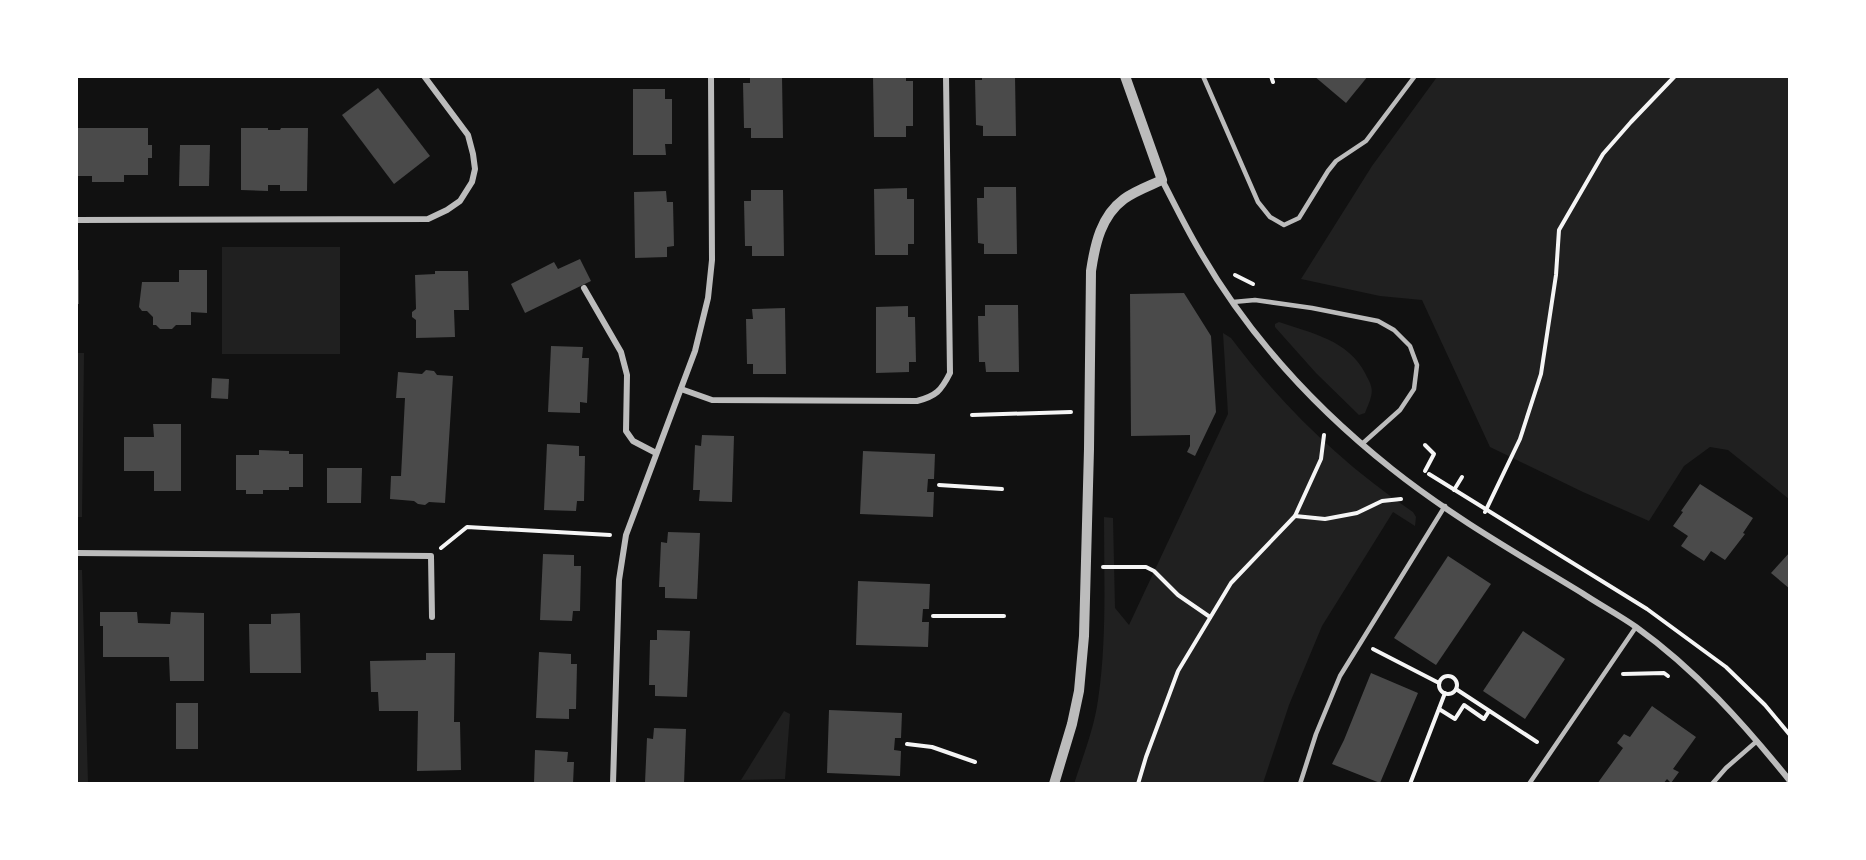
<svg xmlns="http://www.w3.org/2000/svg" width="1866" height="860" viewBox="0 0 1866 860" font-family="'Noto Sans',sans-serif">
<style>
.green{fill:#202020}
.building{fill:#4a4a4a}
.lines{fill:none;stroke-linecap:round;stroke-linejoin:round}
.path{stroke:#f5f5f5;stroke-width:4}
.service{stroke:#bcbcbc;stroke-width:4.5}
.minor{stroke:#bcbcbc;stroke-width:6}
.tertiary{stroke:#bcbcbc;stroke-width:10}
</style>
<rect width="100%" height="100%" fill="#111"/>
<g class="green">
<polygon points="1437,77 1789,77 1789,499 1728,450 1710,447 1684,466 1649,521 1583,492 1490,447 1422,300 1380,296 1301,279 1372,166"/>
<rect x="222" y="247" width="118" height="107"/>
<path d="M1279 322C1311 333 1348 340 1365 373 1367 377 1370 382 1371 386 1374 394 1368 405 1365 413L1359 415 1316 373 1275 327V324Z"/>
<path d="M1223 333 1231 338C1281 405 1343 465 1413 512L1416 517 1415 526 1393 512 1322 626 1289 705 1263 783 1074 784C1083 756 1094 729 1098 700 1107 640 1104 578 1104 517L1113 518 1115 608 1129 625 1228 414Z"/>
<polygon points="77,353 84,353 82,517 76,517"/>
<polygon points="77,570 82,570 88,783 77,783"/>
<polygon points="784,711 790,714 785,779 741,780"/>
</g>
<g class="building">
<polygon points="750,76 782,76 783,138 751,138 751,128 744,128 743,83 750,83"/>
<polygon points="873,76 906,76 906,81 913,81 913,126 906,126 906,137 874,137"/>
<polygon points="982,76 1015,76 1016,136 983,136 983,126 976,125 975,80 982,80"/>
<polygon points="1314,76 1368,76 1346,103"/>
<polygon points="378,88 430,156 394,184 342,115"/>
<polygon points="633,89 665,89 665,99 672,99 672,144 665,144 666,155 633,155"/>
<polygon points="76,128 148,128 148,145 152,145 152,158 148,158 148,175 124,175 124,182 92,182 92,176 76,176"/>
<polygon points="241,128 268,128 268,130 280,130 281,128 308,128 307,191 280,191 280,185 268,185 268,191 241,190"/>
<polygon points="180,145 210,145 209,186 179,186"/>
<polygon points="984,187 1016,187 1017,254 984,254 984,244 978,243 977,198 984,198"/>
<polygon points="907,188 907,199 914,199 914,244 908,244 908,255 875,255 874,189"/>
<polygon points="751,190 783,190 784,256 752,256 752,246 745,246 744,201 751,201"/>
<polygon points="666,191 667,202 673,202 674,246 667,247 667,257 635,258 634,192"/>
<polygon points="580,259 591,281 525,313 511,284 554,262 558,269"/>
<rect x="76" y="270" width="3" height="34"/>
<polygon points="179,270 207,270 207,313 191,312 191,325 176,325 172,329 160,329 156,325 153,325 153,317 147,311 142,311 139,307 142,282 179,282"/>
<polygon points="435,271 468,271 469,310 454,310 455,337 416,338 416,320 412,317 412,312 416,309 415,275 435,274"/>
<polygon points="1184,293 1211,336 1216,412 1195,456 1187,452 1190,446 1190,435 1131,436 1130,294"/>
<polygon points="985,305 1018,305 1019,372 986,372 985,362 979,362 978,316 985,316"/>
<polygon points="908,306 908,317 915,317 916,362 909,362 909,372 876,373 876,307"/>
<polygon points="785,308 786,374 753,374 753,364 747,364 746,319 753,319 752,309"/>
<polygon points="551,346 583,347 582,358 589,358 587,403 580,402 580,413 548,412"/>
<polygon points="426,370 434,371 437,375 453,376 445,503 429,502 425,505 418,504 414,501 390,499 391,476 401,476 405,398 396,398 398,372 422,374"/>
<polygon points="212,378 229,379 228,399 211,398"/>
<polygon points="153,424 181,424 181,491 154,491 154,471 124,471 124,437 154,437"/>
<polygon points="702,435 734,436 732,502 699,501 700,490 693,490 695,445 701,446"/>
<polygon points="547,444 579,446 579,456 585,456 584,501 577,501 576,511 544,510"/>
<polygon points="259,450 289,451 289,454 303,454 303,487 289,487 289,490 263,490 263,494 246,494 246,490 236,490 236,455 259,455"/>
<polygon points="863,451 935,454 934,479 928,479 927,492 934,492 933,517 860,514"/>
<polygon points="327,468 362,468 361,503 327,503"/>
<polygon points="1700,484 1753,518 1743,533 1745,534 1725,560 1711,551 1704,561 1693,554 1681,546 1688,536 1673,526 1683,512 1681,511"/>
<polygon points="668,532 700,533 697,599 665,598 665,587 659,587 661,542 667,543"/>
<polygon points="1790,552 1790,589 1771,573"/>
<polygon points="543,554 574,555 574,566 581,566 580,611 573,611 572,621 540,620"/>
<polygon points="1448,556 1491,584 1436,665 1394,638"/>
<polygon points="858,581 930,584 929,609 923,609 922,622 929,622 928,647 856,645"/>
<polygon points="100,612 137,612 138,623 170,624 171,612 204,613 204,681 170,681 169,657 103,657 103,626 100,626"/>
<polygon points="300,613 301,673 250,673 249,624 271,624 271,614"/>
<polygon points="657,630 690,631 687,697 655,696 655,685 649,685 650,640 657,640"/>
<polygon points="1523,631 1565,659 1525,719 1483,691"/>
<polygon points="539,652 571,654 571,664 577,664 576,709 569,709 569,719 536,718"/>
<polygon points="426,653 455,653 454,722 460,722 461,770 417,771 418,711 379,711 378,692 371,692 370,661 426,660"/>
<polygon points="1371,673 1418,693 1380,783 1332,764 1344,740"/>
<rect x="176" y="703" width="22" height="46"/>
<polygon points="1652,706 1696,737 1673,769 1679,772 1671,783 1667,779 1663,784 1597,784 1623,748 1617,743 1624,734 1630,737"/>
<polygon points="829,710 902,713 901,738 895,738 894,750 901,751 900,776 827,773"/>
<polygon points="654,728 686,729 684,784 645,783 647,738 653,739"/>
<polygon points="535,750 568,752 567,762 574,762 573,784 534,784"/>
</g>
<g class="lines">
<g class="path">
<polyline points="1271,76 1273,82"/>
<polyline points="1235,275 1253,284"/>
<polyline points="972,415 1071,412"/>
<polyline points="1425,471 1434,454 1425,445"/>
<polyline points="1429,474 1647,609 1726,667 1765,705 1790,735"/>
<polyline points="939,485 1002,489"/>
<polyline points="1454,490 1462,477"/>
<polyline points="1485,512 1520,439 1541,374 1556,275 1559,230 1603,154 1631,122 1675,76"/>
<polyline points="1295,516 1325,519 1357,513 1382,501 1401,499"/>
<polyline points="441,548 467,527 610,535"/>
<polyline points="1103,567 1146,567 1154,571 1178,595 1210,617"/>
<polyline points="933,616 1004,616"/>
<polyline points="1373,649 1439,683"/>
<polyline points="1623,674 1664,673 1668,676"/>
<circle cx="1448" cy="685" r="9"/>
<polyline points="1456,689 1537,742"/>
<polyline points="1439,709 1455,719 1464,705 1484,719 1489,711"/>
<polyline points="907,744 932,747 975,762"/>
<polyline points="1138,784 1146,757 1178,671 1231,583 1295,516 1321,459 1324,435"/>
<polyline points="1410,784 1445,693"/>
</g>
<g class="service">
<polyline points="1203,76 1258,202 1270,217 1284,225 1299,218 1328,171 1336,161 1366,141 1415,76"/>
<polyline points="1233,302 1255,300 1312,308 1378,321 1394,330 1410,346 1417,365 1414,389 1400,410 1362,444"/>
<polyline points="1300,784 1316,734 1340,676 1445,506"/>
<polyline points="1529,784 1636,627"/>
<polyline points="1712,784 1726,768 1757,741"/>
</g>
<g class="minor">
<path d="M1162 180C1174 203 1185 226 1198 248 1247 334 1315 408 1392 469 1451 516 1518 554 1582 593 1600 605 1619 615 1636 627 1696 670 1744 724 1790 781"/>
<polyline points="76,220 428,219 447,210 460,201 472,182 475,169 473,154 468,135 424,76"/>
<polyline points="584,288 621,352 627,375 626,431 633,441 656,453"/>
<path d="M681 389 712 400 917 401C936 396 941 391 950 373L946 76"/>
<polyline points="76,553 431,556 432,617"/>
<polyline points="613,784 619,580 626,535 695,351 708,298 712,260 711,76"/>
</g>
<path class="tertiary" d="M1054 784 1072 724 1079 691 1084 636 1089 449 1091 271C1095 244 1101 216 1124 199 1135 191 1149 186 1162 180L1125 76"/>
</g>
<rect width="1866" height="860" fill="none" stroke="#ffffff" stroke-width="156"/>
</svg>
